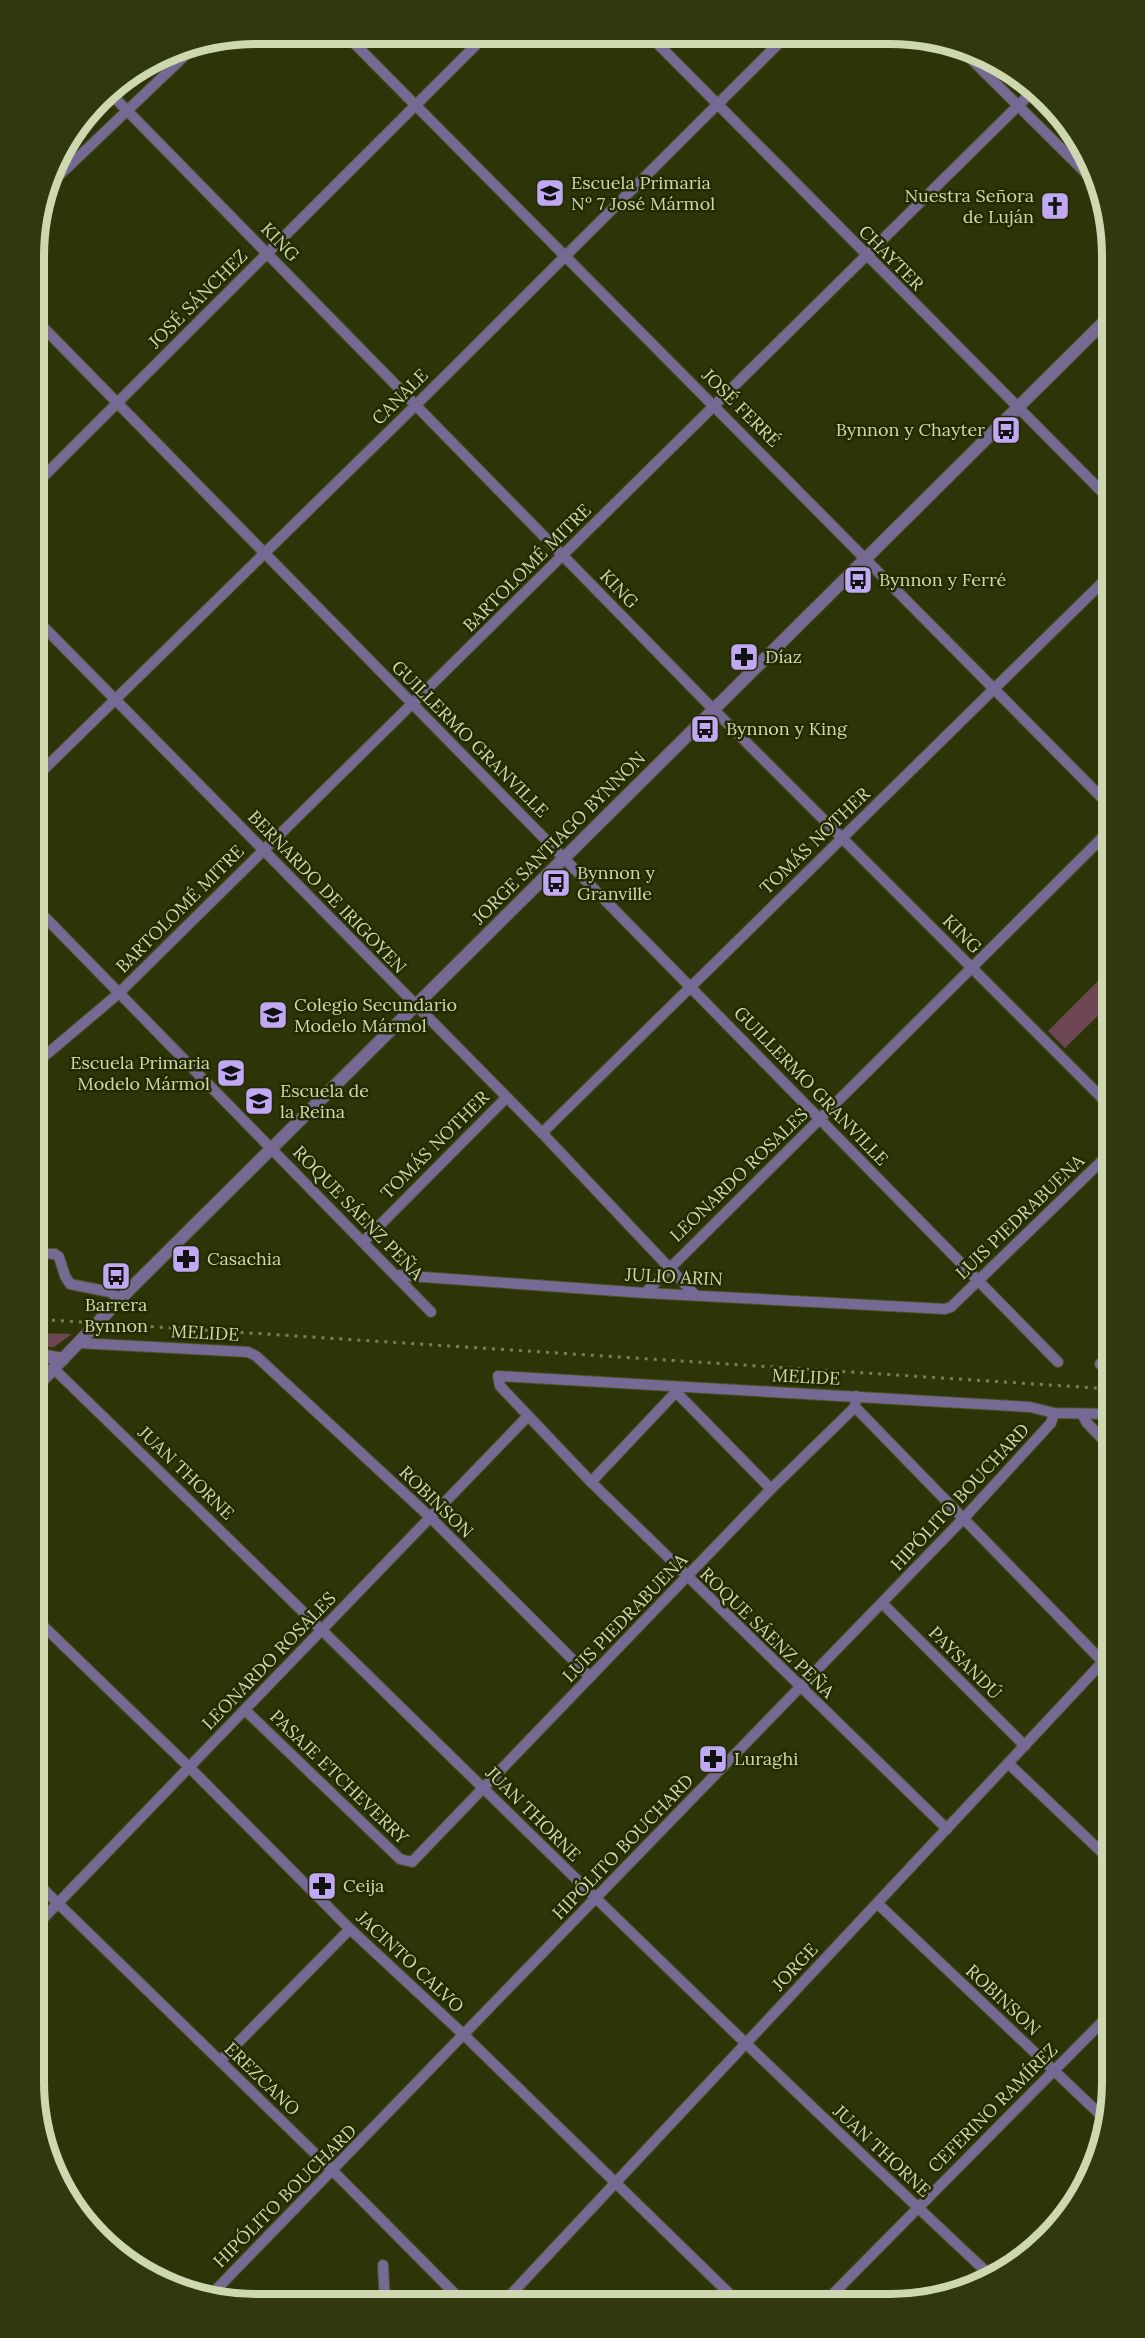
<svg xmlns="http://www.w3.org/2000/svg" width="1145" height="2338" viewBox="0 0 1145 2338" font-family="Lora,serif">
<style>
.green{fill:#6d4653}
.lines{fill:none;stroke-linecap:round;stroke-linejoin:round}
.minor-casing{stroke:#4a5226;stroke-width:12}
.tertiary-casing{stroke:#4a5226;stroke-width:14}
.minor{stroke:#766993;stroke-width:10}
.tertiary{stroke:#766993;stroke-width:12}
.rail{stroke:#778055;stroke-width:3;stroke-dasharray:3 6;stroke-linecap:butt}
.labels{text-anchor:middle;stroke-width:5;stroke-linejoin:round;paint-order:stroke}
.poi-label{font-size:18px;fill:#ced8b0;stroke:#232a00;text-anchor:start}
.street-label{font-size:18px;fill:#ced8b0;stroke:#232a00}
.rim{fill:none;stroke:#ced8b0;stroke-width:8}
</style>
<rect width="100%" height="100%" fill="#2d3508"/>
<g class="green">
<polygon points="1044,97 1074,131 1090,163 1034,107"/>
<polygon points="1111,968 1112,1002 1065,1048 1048,1031"/>
<polygon points="34,1333 72,1334 54,1347 34,1346"/>
</g>
<g class="lines">
<g class="minor-casing">
<g id="minor">
<polyline points="345,34 1112,808"/>
<polyline points="649,35 1112,502"/>
<polyline points="958,46 1101,188"/>
<polyline points="107,90 713,709 1112,1108"/>
<polyline points="47,187 196,45"/>
<polyline points="35,319 1058,1362"/>
<polyline points="35,485 487,34"/>
<polyline points="34,617 542,1133 695,1295"/>
<polyline points="34,779 416,405 786,36"/>
<polyline points="34,906 431,1312"/>
<polyline points="34,1065 118,994 1036,88"/>
<polyline points="542,1133 1112,573"/>
<polyline points="363,1242 506,1098"/>
<polyline points="34,1253 55,1254 59,1257 65,1276 70,1284 110,1292 120,1299"/>
<polyline points="395,1275 645,1293 945,1309 951,1307 1112,1151"/>
<polyline points="645,1293 1112,828"/>
<polyline points="78,1343 248,1352 256,1356 431,1518 590,1677"/>
<polyline points="1100,1364 1112,1352"/>
<path d="M54 1369C367 1672 674 1980 993 2278"/>
<polyline points="676,1392 771,1489"/>
<polyline points="855,1407 1102,1661"/>
<polyline points="1082,1414 1087,1423 1112,1449"/>
<polyline points="591,1482 676,1392 678,1388"/>
<polyline points="882,1603 1025,1746"/>
<polyline points="33,1616 189,1767 350,1929 464,2035 741,2305"/>
<polyline points="245,1710 400,1859 412,1862 771,1489 855,1407 856,1396"/>
<polyline points="1009,1764 1112,1862"/>
<polyline points="947,1829 591,1482 500,1386 498,1376 1030,1407 1054,1413 1112,1414"/>
<polyline points="33,1879 333,2171 465,2304"/>
<polyline points="878,1904 1106,2120"/>
<polyline points="33,1929 528,1416"/>
<polyline points="220,2061 350,1929"/>
<polyline points="383,2265 385,2304"/>
<polyline points="208,2298 964,1518 1051,1423 1054,1413"/>
<polyline points="502,2304 1112,1652"/>
<polyline points="822,2305 1112,2012"/>
</g>
</g>
<g class="tertiary-casing">
<g id="tertiary">
<polyline points="34,1354 63,1359"/>
<polyline points="34,1389 129,1290 1112,314"/>
</g>
</g>
<use href="#minor" class="minor"/>
<use href="#tertiary" class="tertiary"/>
<polyline class="rail" points="34,1319 1112,1389"/>
</g>
<defs>
<g id="school-square" transform="scale(1.5)"><rect x="-9" y="-9" width="18" height="18" rx="4" fill="#c0a8f3" stroke="#232a00"/><path d="M0-5L7-2L0 1L-7-2ZM-4 1L0 2.5L4 1V4Q0 6-4 4Z" fill="#111"/></g>
<g id="church-square" transform="scale(1.5)"><rect x="-9" y="-9" width="18" height="18" rx="4" fill="#c0a8f3" stroke="#232a00"/><path d="M-1.2-6h2.4v3.5h3.3v2.4h-3.3V6h-2.4V-.1h-3.3v-2.4h3.3Z" fill="#111"/></g>
<g id="bus-square" transform="scale(1.5)"><rect x="-9" y="-9" width="18" height="18" rx="4" fill="#c0a8f3" stroke="#232a00"/><path d="M-5-6H5V4H4V6H2V4H-2V6H-4V4H-5ZM-3.5-4V0h7V-4ZM-3.5 1.2v1.5H-2V1.2ZM2 1.2v1.5H3.5V1.2Z" fill="#111"/></g>
<g id="pharmacy-square" transform="scale(1.5)"><rect x="-9" y="-9" width="18" height="18" rx="4" fill="#c0a8f3" stroke="#232a00"/><path d="M-2-6h4v4h4v4h-4v4h-4v-4h-4v-4h4Z" fill="#111"/></g>
</defs>
<g fill-rule="evenodd">
<use href="#school-square" x="550" y="193"/>
<use href="#church-square" x="1055" y="206"/>
<use href="#bus-square" x="1006" y="430"/>
<use href="#bus-square" x="858" y="580"/>
<use href="#pharmacy-square" x="744" y="657"/>
<use href="#bus-square" x="705" y="729"/>
<use href="#bus-square" x="556" y="883"/>
<use href="#school-square" x="273" y="1015"/>
<use href="#school-square" x="231" y="1073"/>
<use href="#school-square" x="259" y="1101"/>
<use href="#pharmacy-square" x="186" y="1259"/>
<use href="#bus-square" x="116" y="1276"/>
<use href="#pharmacy-square" x="713" y="1759"/>
<use href="#pharmacy-square" x="322" y="1886"/>
</g>
<g class="labels">
<g class="poi-label">
<text x="571" y="189">Escuela Primaria<tspan x="571" dy="21">Nº 7 José Mármol</tspan></text>
<text x="1034" y="202" text-anchor="end">Nuestra Señora<tspan x="1034" dy="21">de Luján</tspan></text>
<text x="985" y="436" text-anchor="end">Bynnon y Chayter</text>
<text x="879" y="586">Bynnon y Ferré</text>
<text x="765" y="663">Díaz</text>
<text x="726" y="735">Bynnon y King</text>
<text x="577" y="879">Bynnon y<tspan x="577" dy="21">Granville</tspan></text>
<text x="294" y="1011">Colegio Secundario<tspan x="294" dy="21">Modelo Mármol</tspan></text>
<text x="210" y="1069" text-anchor="end">Escuela Primaria<tspan x="210" dy="21">Modelo Mármol</tspan></text>
<text x="280" y="1097">Escuela de<tspan x="280" dy="21">la Reina</tspan></text>
<text x="207" y="1265">Casachia</text>
<text x="116" y="1311" text-anchor="middle">Barrera<tspan x="116" dy="21">Bynnon</tspan></text>
<text x="734" y="1765">Luraghi</text>
<text x="343" y="1892">Ceija</text>
</g>
<g class="street-label">
<text transform="translate(280 242) rotate(46)" y="6">KING</text>
<text transform="translate(891 258) rotate(45)" y="6">CHAYTER</text>
<text transform="translate(198 299) rotate(-45)" y="6">JOSÉ SÁNCHEZ</text>
<text transform="translate(400 397) rotate(-45)" y="6">CANALE</text>
<text transform="translate(741 408) rotate(45)" y="6">JOSÉ FERRÉ</text>
<text transform="translate(527 568) rotate(-45)" y="6">BARTOLOMÉ MITRE</text>
<text transform="translate(619 589) rotate(46)" y="6">KING</text>
<text transform="translate(470 739) rotate(45)" y="6">GUILLERMO GRANVILLE</text>
<text transform="translate(559 838) rotate(-45)" y="6">JORGE SANTIAGO BYNNON</text>
<text transform="translate(815 841) rotate(-44)" y="6">TOMÁS NOTHER</text>
<text transform="translate(327 892) rotate(46)" y="6">BERNARDO DE IRIGOYEN</text>
<text transform="translate(180 909) rotate(-45)" y="6">BARTOLOMÉ MITRE</text>
<text transform="translate(962 934) rotate(45)" y="6">KING</text>
<text transform="translate(811 1086) rotate(46)" y="6">GUILLERMO GRANVILLE</text>
<text transform="translate(435 1145) rotate(-45)" y="6">TOMÁS NOTHER</text>
<text transform="translate(739 1175) rotate(-44)" y="6">LEONARDO ROSALES</text>
<text transform="translate(358 1213) rotate(46)" y="6">ROQUE SÁENZ PEÑA</text>
<text transform="translate(1020 1217) rotate(-44)" y="6">LUIS PIEDRABUENA</text>
<text transform="translate(674 1277) rotate(3)" y="6">JULIO ARIN</text>
<text transform="translate(205 1333) rotate(3)" y="6">MELIDE</text>
<text transform="translate(806 1377) rotate(3)" y="6">MELIDE</text>
<text transform="translate(186 1473) rotate(44)" y="6">JUAN THORNE</text>
<text transform="translate(960 1497) rotate(-47)" y="6">HIPÓLITO BOUCHARD</text>
<text transform="translate(436 1502) rotate(44)" y="6">ROBINSON</text>
<text transform="translate(625 1618) rotate(-46)" y="6">LUIS PIEDRABUENA</text>
<text transform="translate(767 1633) rotate(44)" y="6">ROQUE SÁENZ PEÑA</text>
<text transform="translate(269 1661) rotate(-46)" y="6">LEONARDO ROSALES</text>
<text transform="translate(965 1663) rotate(45)" y="6">PAYSANDÚ</text>
<text transform="translate(339 1777) rotate(44)" y="6">PASAJE ETCHEVERRY</text>
<text transform="translate(533 1814) rotate(45)" y="6">JUAN THORNE</text>
<text transform="translate(623 1847) rotate(-46)" y="6">HIPÓLITO BOUCHARD</text>
<text transform="translate(410 1962) rotate(43)" y="6">JACINTO CALVO</text>
<text transform="translate(795 1967) rotate(-47)" y="6">JORGE</text>
<text transform="translate(1003 2000) rotate(43)" y="6">ROBINSON</text>
<text transform="translate(262 2079) rotate(44)" y="6">EREZCANO</text>
<text transform="translate(993 2108) rotate(-45)" y="6">CEFERINO RAMÍREZ</text>
<text transform="translate(882 2151) rotate(43)" y="6">JUAN THORNE</text>
<text transform="translate(285 2196) rotate(-45)" y="6">HIPÓLITO BOUCHARD</text>
</g>
</g>
<path d="M0 0H1145V2338H0ZM256 44H890A212 212 0 0 1 1102 256V2082A212 212 0 0 1 890 2294H256A212 212 0 0 1 44 2082V256A212 212 0 0 1 256 44Z" fill="#31380e" fill-rule="evenodd"/>
<path class="rim" d="M256 44H890A212 212 0 0 1 1102 256V2082A212 212 0 0 1 890 2294H256A212 212 0 0 1 44 2082V256A212 212 0 0 1 256 44Z"/>
</svg>
